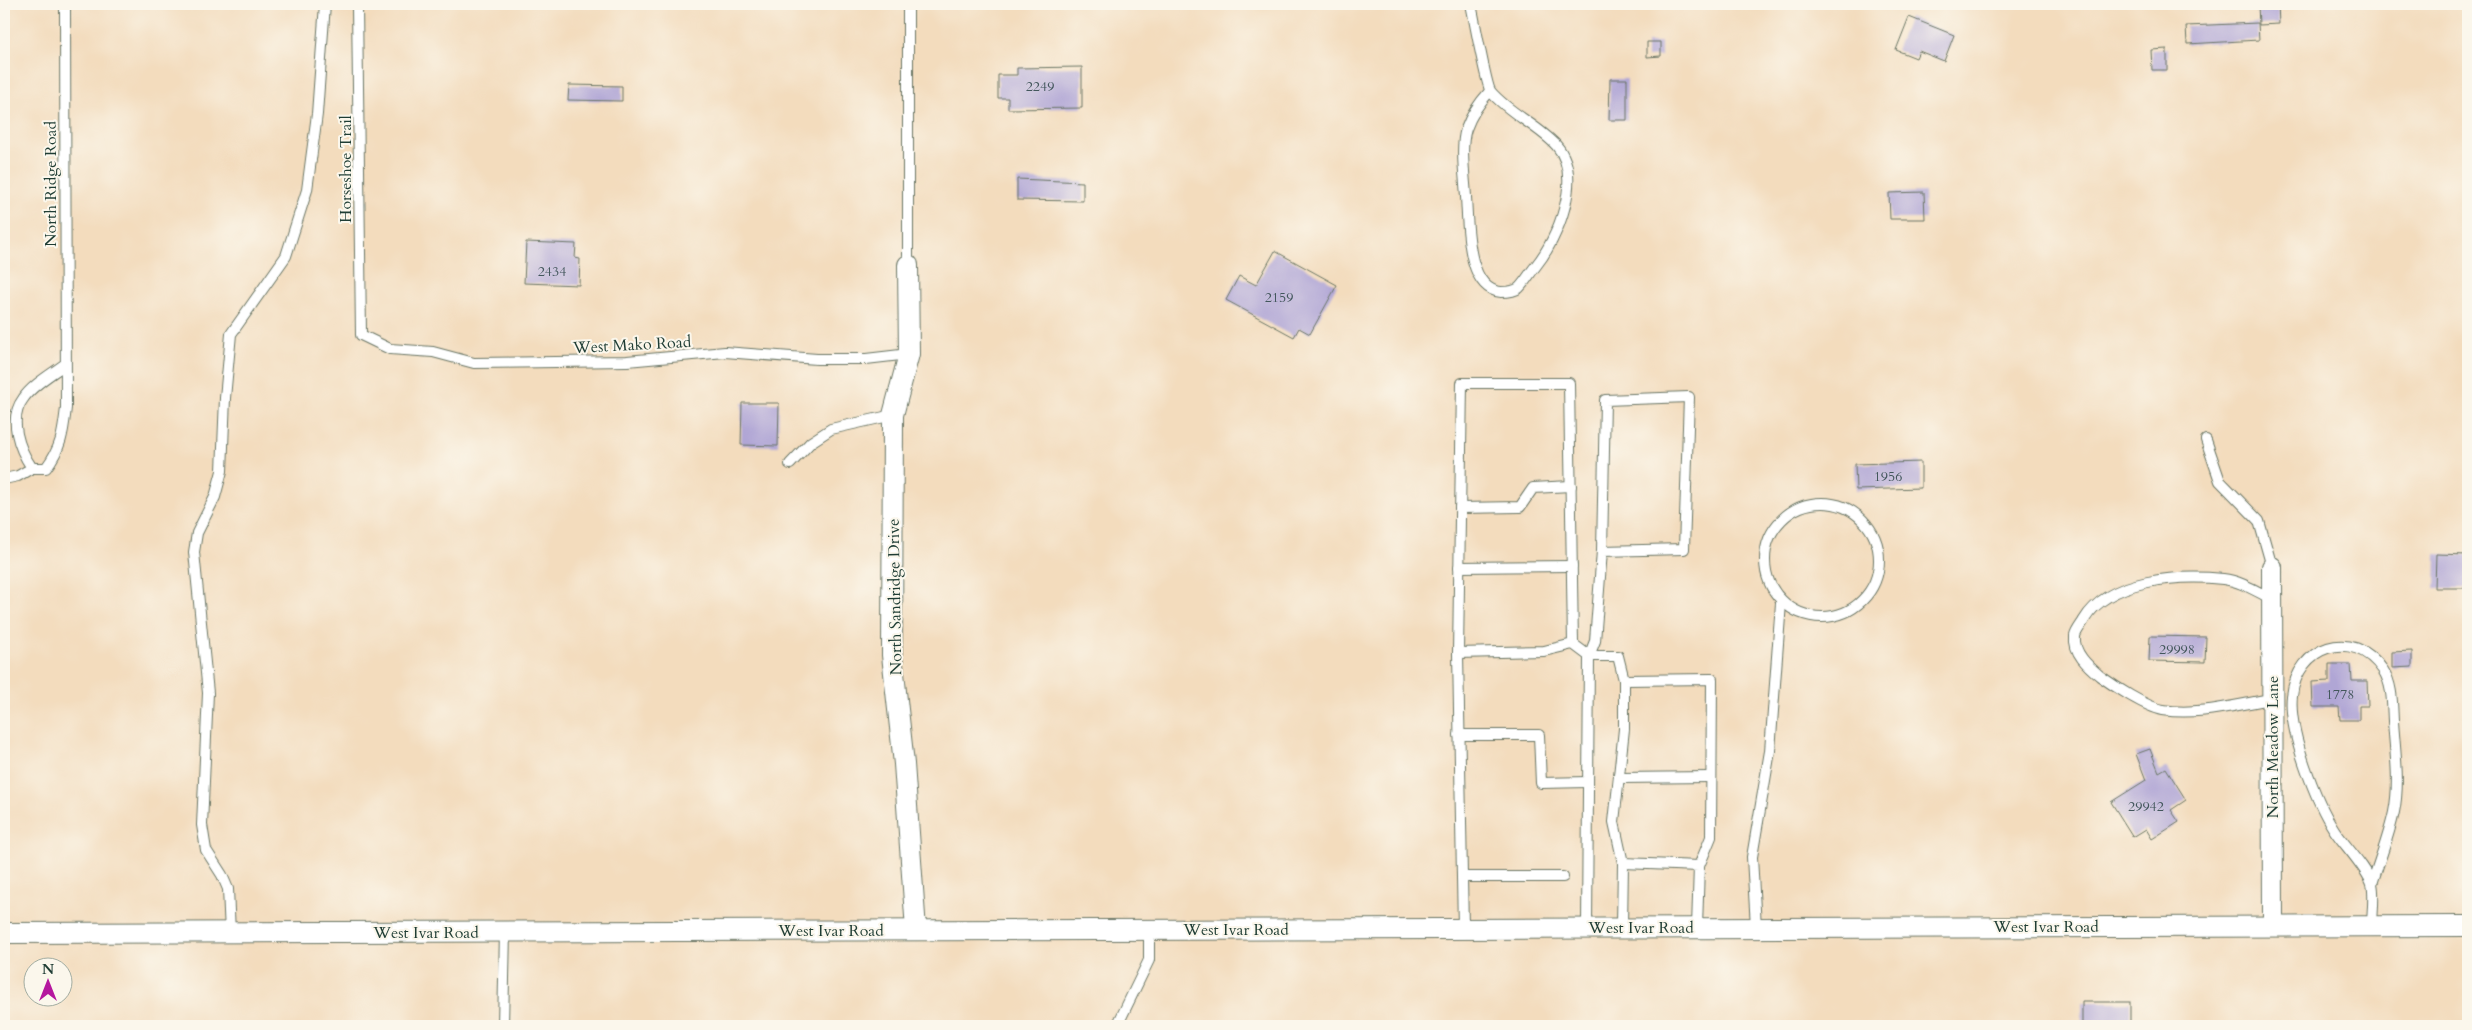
<svg xmlns="http://www.w3.org/2000/svg" width="2472" height="1030" viewBox="0 0 2472 1030" font-family="Cardo,serif">
<style>
.building{fill:#b0a6d5}
.lines{fill:none;stroke-linecap:round;stroke-linejoin:round}
.service-casing{stroke:#697564;stroke-width:12}
.minor-casing{stroke:#697564;stroke-width:22}
.service{stroke:#fff;stroke-width:10}
.minor{stroke:#fff;stroke-width:20}
.labels{text-anchor:middle;stroke-width:4;stroke-linejoin:round;paint-order:stroke}
.number-label{font-size:14px;fill:#43575c}
.street-label{font-size:16px;fill:#1f3d34;stroke:#fbf7ec}
</style>
<rect width="100%" height="100%" fill="#fbf7ec"/>
<filter id="ink" filterUnits="userSpaceOnUse"><feTurbulence type="fractalNoise" baseFrequency=".02" numOctaves="2"/><feDisplacementMap in="SourceGraphic" scale="10" xChannelSelector="R" yChannelSelector="G"/><feConvolveMatrix kernelMatrix="1 2 1 2 8 2 1 2 1" color-interpolation-filters="sRGB"/></filter>
<filter id="wash" filterUnits="userSpaceOnUse"><feTurbulence type="fractalNoise" baseFrequency=".0096" numOctaves="4" result="noise"/><feDisplacementMap in="SourceGraphic" scale="20" xChannelSelector="R" yChannelSelector="G"/><feGaussianBlur stdDeviation="1.12" result="paint"/><feColorMatrix in="noise" values="0 0 0 0 0 0 0 0 0 0 0 0 0 0 0 0 0 1.4 0 .05"/><feComposite in="paint" operator="in"/></filter>
<g filter="url(#wash)">
<rect width="100%" height="100%" fill="#f3dcbd"/>
<g id="blocks">
<g class="building">
<polygon points="2258,4 2278,4 2279,24 2259,25"/>
<polygon points="1909,17 1954,35 1944,61 1919,51 1916,58 1896,50"/>
<polygon points="2258,23 2259,40 2187,44 2186,26"/>
<polygon points="1647,42 1661,42 1661,56 1647,57"/>
<polygon points="2167,49 2167,70 2152,70 2151,50"/>
<polygon points="1082,67 1082,108 1008,109 1008,98 998,98 998,75 1017,75 1017,68"/>
<polygon points="1610,79 1627,79 1627,120 1609,120"/>
<polygon points="569,85 622,86 622,101 568,100"/>
<polygon points="1017,179 1083,182 1083,201 1017,200"/>
<polygon points="1924,192 1925,219 1890,219 1889,193"/>
<polygon points="526,242 576,244 575,258 580,259 579,285 524,283"/>
<polygon points="1275,251 1337,285 1310,334 1299,328 1294,337 1226,300 1239,276 1256,285"/>
<polygon points="742,403 779,403 778,446 741,445"/>
<polygon points="1921,462 1921,488 1856,490 1855,464"/>
<polygon points="2436,554 2468,555 2468,588 2435,588"/>
<polygon points="2150,636 2206,637 2205,662 2149,661"/>
<polygon points="2412,651 2412,667 2392,668 2392,652"/>
<polygon points="2329,664 2351,664 2352,681 2367,681 2368,706 2359,706 2359,720 2340,720 2339,707 2313,707 2312,682 2329,681"/>
<polygon points="2150,749 2159,772 2166,768 2186,800 2171,810 2179,822 2152,839 2146,829 2133,837 2111,802 2146,780 2136,754"/>
<rect x="2082" y="1002" width="48" height="24"/>
</g>
</g>
</g>
<g filter="url(#ink)">
<use href="#blocks" fill-opacity="0" stroke="#697564" stroke-width="1"/>
<g class="lines">
<g class="service-casing">
<g id="service">
<path d="M65 4 66 408C63 433 62 446 46 468H32C19 449 8 419 23 399 32 385 52 374 65 364"/>
<polyline points="357,4 361,335 390,349 433,352 474,363 627,361 725,352 817,359 866,359 909,354"/>
<polyline points="908,4 908,265"/>
<path d="M1471 4C1474 17 1486 86 1491 92 1509 113 1537 125 1556 145 1584 176 1558 239 1535 267 1530 273 1525 282 1519 288 1515 291 1506 292 1501 292 1466 289 1468 223 1466 197 1465 178 1460 147 1466 129 1471 115 1480 102 1490 91"/>
<polyline points="2206,440 2220,481 2259,521 2272,567"/>
<polyline points="790,464 811,442 831,429 893,415"/>
<polyline points="4,479 18,476 32,468"/>
<circle cx="1822" cy="560" r="57"/>
<polyline points="1460,508 1520,507 1533,488 1571,486"/>
<polyline points="1459,567 1572,566"/>
<path d="M2272 599C2256 591 2241 581 2223 579 2180 575 2109 578 2084 620 2082 624 2076 631 2075 636 2073 653 2088 666 2100 676 2114 686 2146 707 2163 710 2198 716 2238 704 2272 699"/>
<polyline points="1573,644 1544,651 1458,653 1462,383 1569,383 1573,644 1589,656 1618,656 1624,680"/>
<polyline points="1458,653 1462,877 1563,877"/>
<polyline points="1459,735 1539,735 1541,783 1588,782"/>
<polyline points="1619,778 1711,777"/>
<polyline points="1623,863 1614,822 1624,729 1624,680 1712,679 1711,837 1699,866"/>
<polyline points="1462,877 1463,928"/>
<path d="M2372 884C2379 861 2389 836 2394 812 2400 782 2395 752 2393 721 2392 705 2393 685 2383 670 2353 626 2297 646 2292 696 2288 730 2316 802 2335 831 2345 846 2366 867 2372 884 2375 896 2372 913 2372 926"/>
<polyline points="1587,927 1589,656 1595,641 1602,551 1684,549 1689,397 1605,400 1602,551"/>
<polyline points="1622,927 1623,863 1699,866 1697,927"/>
<polyline points="1756,927 1752,857 1770,751 1781,603"/>
<polyline points="230,933 228,889 222,875 206,850 202,825 208,693 194,552 197,533 215,497 222,471 225,398 231,334 286,256 307,190 317,114 325,4"/>
<polyline points="503,1026 505,931"/>
<polyline points="1117,1026 1149,960 1149,929"/>
</g>
</g>
<g class="minor-casing">
<g id="minor">
<polyline points="908,265 909,354 893,415 892,655 904,764 916,930"/>
<polyline points="2272,567 2273,926"/>
<polyline points="4,933 2468,926"/>
</g>
</g>
<use href="#service" class="service"/>
<use href="#minor" class="minor"/>
</g>
</g>
<g class="labels">
<g class="number-label">
<text x="1040" y="91">2249</text>
<text x="552" y="276">2434</text>
<text x="1279" y="302">2159</text>
<text x="1888" y="481">1956</text>
<text x="2177" y="654">29998</text>
<text x="2340" y="699">1778</text>
<text x="2146" y="811">29942</text>
</g>
<g class="street-label">
<text transform="translate(345 169) rotate(-90)" y="6">Horseshoe Trail</text>
<text transform="translate(50 184) rotate(-90)" y="6">North Ridge Road</text>
<text transform="translate(632 344) rotate(-3)" y="6">West Mako Road</text>
<text transform="translate(894 597) rotate(-91)" y="6">North Sandridge Drive</text>
<text transform="translate(2272 747) rotate(-90)" y="6">North Meadow Lane</text>
<text x="2046" y="932">West Ivar Road</text>
<text x="1641" y="933">West Ivar Road</text>
<text x="1236" y="935">West Ivar Road</text>
<text x="831" y="936">West Ivar Road</text>
<text x="426" y="938">West Ivar Road</text>
</g>
</g>
<rect width="2472" height="1030" fill="none" stroke="#fbf7ec" stroke-width="20"/>
<g transform="translate(48 982)"><circle r="24" fill="#fbf7ec" stroke="#a3ada2"/>
<path d="M0-4L9 19L0 12L-9 19Z" fill="#b5179e"/>
<text y="-8" font-size="14" font-weight="bold" text-anchor="middle" fill="#1f3d34">N</text>
</g>
</svg>
